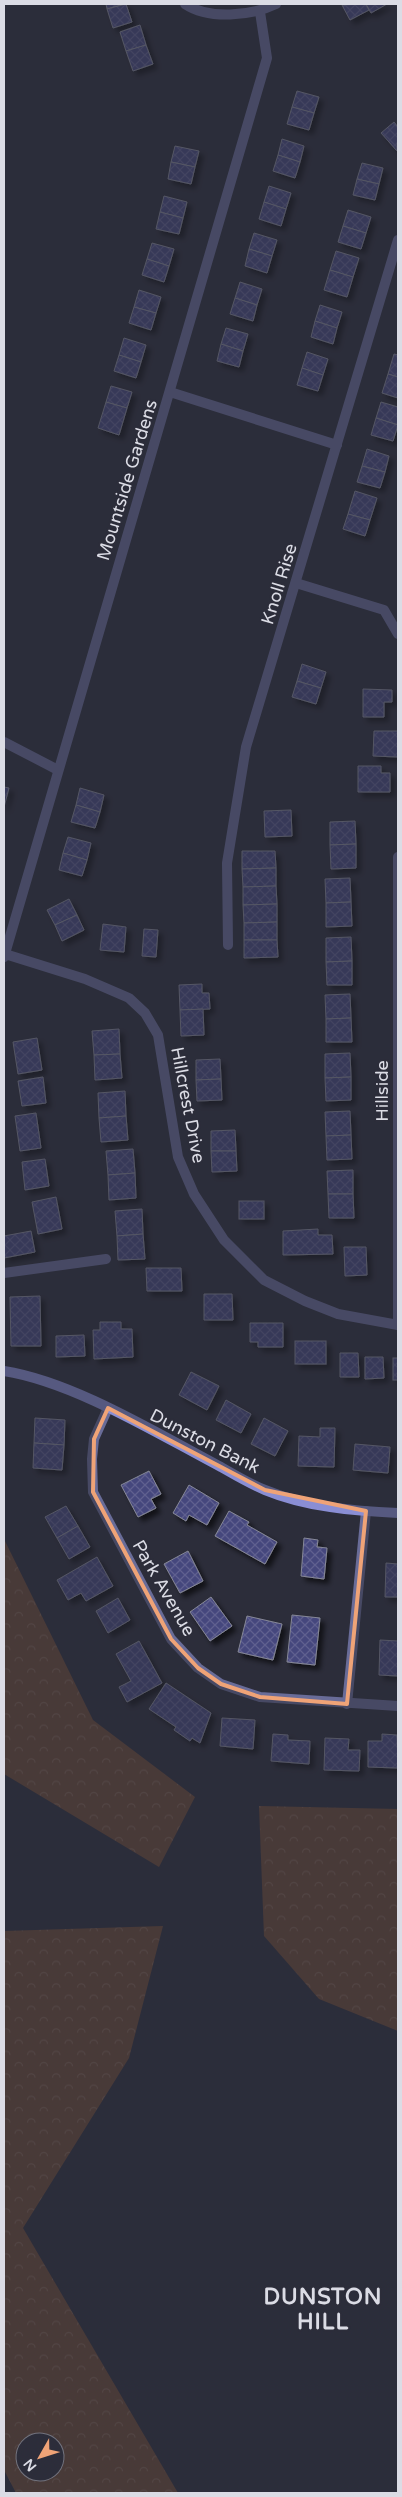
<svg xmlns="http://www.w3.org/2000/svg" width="402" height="2497" viewBox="0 0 402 2497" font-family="'Varela Round',sans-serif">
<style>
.forest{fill:url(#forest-crowns);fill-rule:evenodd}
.building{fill:url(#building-cross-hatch);stroke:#868897;filter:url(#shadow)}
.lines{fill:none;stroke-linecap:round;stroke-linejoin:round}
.street{stroke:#696c98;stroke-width:10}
.secondary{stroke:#8a8ed4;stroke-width:10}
.marked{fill:none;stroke:#efa377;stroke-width:4;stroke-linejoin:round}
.labels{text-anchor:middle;stroke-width:4;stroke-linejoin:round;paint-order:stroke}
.street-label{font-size:18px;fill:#dbdce5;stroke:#2c2d3a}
.district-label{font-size:22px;font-weight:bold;letter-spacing:1px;fill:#dbdce5;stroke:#2c2d3a}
</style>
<defs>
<pattern id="forest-crowns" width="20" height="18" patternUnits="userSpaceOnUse" patternTransform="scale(1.25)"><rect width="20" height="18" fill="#6c4935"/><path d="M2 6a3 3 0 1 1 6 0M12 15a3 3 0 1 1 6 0" fill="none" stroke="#806352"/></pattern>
<pattern id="building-cross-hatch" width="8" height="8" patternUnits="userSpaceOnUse" patternTransform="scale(1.25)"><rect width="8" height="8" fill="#45467d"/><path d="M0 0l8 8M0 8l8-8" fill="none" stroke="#5f608f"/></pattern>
<filter id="shadow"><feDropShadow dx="4.5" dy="4.5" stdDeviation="2.5" flood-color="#0009"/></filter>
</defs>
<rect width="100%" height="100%" fill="#2c2d3a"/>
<g class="forest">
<polygon points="4,1539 93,1720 195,1797 159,1867 4,1774"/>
<polygon points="259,1806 398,1809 398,2031 319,1999 264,1936"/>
<path d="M163 1926 129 2058 23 2228 178 2493H16L4 2470V1931ZM25 2442H55V2472H25Z"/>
</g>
<g class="building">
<polygon points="106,4 124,4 107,9"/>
<polygon points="126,4 132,22 113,28 107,9"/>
<polygon points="366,4 369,10 350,20 342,5"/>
<polygon points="366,4 387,4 371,13"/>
<polygon points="140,25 146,45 126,51 120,32"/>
<polygon points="146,45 153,64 133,71 126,51"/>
<polygon points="297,91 319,97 314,113 292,107"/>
<polygon points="292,107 314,113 309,130 287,124"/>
<polygon points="394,122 398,127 397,151 381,133"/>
<polygon points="282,139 304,146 300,162 278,155"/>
<polygon points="175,146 199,151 195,167 171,162"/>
<polygon points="278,155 300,162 295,178 273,171"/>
<polygon points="171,162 195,167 191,184 168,179"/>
<polygon points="362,163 383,168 379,184 357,179"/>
<polygon points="357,179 379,184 375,200 353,195"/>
<polygon points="269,186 291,193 286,209 264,202"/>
<polygon points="164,196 187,202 183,218 160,212"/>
<polygon points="264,202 286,209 281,226 259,219"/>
<polygon points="348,210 371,217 366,233 343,226"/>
<polygon points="160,212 183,218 179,234 156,229"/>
<polygon points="343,226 366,233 361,249 338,242"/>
<polygon points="254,233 277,240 272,256 249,249"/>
<polygon points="152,243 174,249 169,266 147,259"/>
<polygon points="249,249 272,256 267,273 245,266"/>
<polygon points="336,251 359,258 353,277 330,270"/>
<polygon points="147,259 169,266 164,282 142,275"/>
<polygon points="330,270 353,277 347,297 324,290"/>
<polygon points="240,282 262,289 257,305 235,298"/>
<polygon points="139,290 161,297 156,313 134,307"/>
<polygon points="235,298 257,305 253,321 230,314"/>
<polygon points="320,305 342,312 337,328 315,321"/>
<polygon points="134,307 156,313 151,330 129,323"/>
<polygon points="315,321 337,328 333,344 311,337"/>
<polygon points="226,328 248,334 243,351 221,344"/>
<polygon points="124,338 146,345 141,362 119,355"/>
<polygon points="221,344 243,351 239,367 217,361"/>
<polygon points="307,352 328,359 323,375 302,368"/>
<polygon points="394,354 398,355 398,377 388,374"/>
<polygon points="119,355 141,362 136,378 114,371"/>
<polygon points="302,368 323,375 318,391 297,385"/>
<polygon points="388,374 398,377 398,398 382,393"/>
<polygon points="111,386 132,392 127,408 106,402"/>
<polygon points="106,402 127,408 119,435 98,428"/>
<polygon points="381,402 398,407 398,425 376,418"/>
<polygon points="376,418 398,425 393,441 371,435"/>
<polygon points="367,449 389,456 385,472 362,466"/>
<polygon points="362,466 385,472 380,488 357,482"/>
<polygon points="355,491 377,498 370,520 348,514"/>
<polygon points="348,514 370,520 365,536 343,529"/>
<polygon points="302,664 326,672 321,688 297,681"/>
<polygon points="297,681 321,688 316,704 292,697"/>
<polygon points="363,689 392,690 392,702 384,702 384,717 363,717"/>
<polygon points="374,731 398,731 398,757 373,756"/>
<polygon points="358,766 381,766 381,773 390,773 390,792 358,792"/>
<polygon points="4,787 9,788 4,807"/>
<polygon points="80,788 104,795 100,812 76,805"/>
<polygon points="76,805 100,812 95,828 71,822"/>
<polygon points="291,810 292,836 265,837 264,811"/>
<polygon points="355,821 356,844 330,845 330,822"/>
<polygon points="68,837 91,843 87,860 63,853"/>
<polygon points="356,844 356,868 331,869 330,845"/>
<polygon points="242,851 275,851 276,868 242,869"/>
<polygon points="63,853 87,860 82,876 59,870"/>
<polygon points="276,868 276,886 243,887 242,869"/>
<polygon points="350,878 351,902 326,903 325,879"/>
<polygon points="276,886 277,904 243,905 243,887"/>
<polygon points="69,899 77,915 55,925 47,910"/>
<polygon points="351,902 352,926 326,927 326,903"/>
<polygon points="277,904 277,922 244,923 243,905"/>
<polygon points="77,915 84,930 62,941 55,925"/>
<polygon points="277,922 277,940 244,940 244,923"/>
<polygon points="103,924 126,927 124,952 100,950"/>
<polygon points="144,929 158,930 156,957 142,956"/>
<polygon points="351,937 352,961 326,962 326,938"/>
<polygon points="244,940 277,940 278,957 244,958"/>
<polygon points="352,961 352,985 327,985 326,962"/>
<polygon points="202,984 202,993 209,993 210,1009 180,1010 179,985"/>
<polygon points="350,994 351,1018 326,1019 325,995"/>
<polygon points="203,1009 204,1035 181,1036 180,1010"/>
<polygon points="351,1018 352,1042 326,1042 326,1019"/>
<polygon points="119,1029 120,1054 94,1055 92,1031"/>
<polygon points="37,1038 42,1070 18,1074 13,1042"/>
<polygon points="350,1053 351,1077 325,1078 325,1054"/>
<polygon points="120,1054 122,1078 95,1080 94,1055"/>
<polygon points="220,1059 221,1079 196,1080 196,1060"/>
<polygon points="43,1077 46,1103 22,1106 18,1081"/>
<polygon points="351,1077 351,1100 326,1101 325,1078"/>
<polygon points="221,1079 222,1100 197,1101 196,1080"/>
<polygon points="125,1091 126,1116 99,1118 98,1093"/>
<polygon points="350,1111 351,1135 326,1136 325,1112"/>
<polygon points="36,1113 41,1148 20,1151 15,1116"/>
<polygon points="126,1116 128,1140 101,1142 99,1118"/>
<polygon points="235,1130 236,1151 211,1151 211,1131"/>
<polygon points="351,1135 352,1159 327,1160 326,1136"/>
<polygon points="133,1149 135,1173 108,1175 106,1151"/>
<polygon points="211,1151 236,1151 237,1171 212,1172"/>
<polygon points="45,1159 49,1186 25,1190 22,1162"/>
<polygon points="353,1170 353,1194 328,1194 327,1171"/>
<polygon points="135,1173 136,1198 109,1200 108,1175"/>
<polygon points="328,1194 353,1194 354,1218 329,1218"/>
<polygon points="56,1197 62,1229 38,1234 32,1202"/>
<rect x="239" y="1201" width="25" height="18"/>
<polygon points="142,1209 143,1234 117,1236 115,1211"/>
<polygon points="318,1229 318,1235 332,1235 333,1254 283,1255 283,1231"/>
<polygon points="31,1231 35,1252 4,1258 4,1236"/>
<polygon points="143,1234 145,1259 118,1260 117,1236"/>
<polygon points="344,1247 366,1247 367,1275 345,1276"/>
<polygon points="146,1268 181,1268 182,1291 147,1291"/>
<polygon points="204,1294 232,1294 233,1320 204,1320"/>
<polygon points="40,1296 41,1346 11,1346 10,1297"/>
<polygon points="100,1322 121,1322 121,1329 132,1329 133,1357 94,1359 93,1330 100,1330"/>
<polygon points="250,1323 283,1323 283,1347 258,1347 258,1342 250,1342"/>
<polygon points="84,1335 85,1356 56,1357 56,1336"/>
<rect x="295" y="1341" width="31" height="23"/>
<polygon points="340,1353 358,1353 359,1377 340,1377"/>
<polygon points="365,1357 383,1357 384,1378 365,1379"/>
<rect x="393" y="1358" width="5" height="22"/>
<polygon points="191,1372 219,1386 207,1410 179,1395"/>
<polygon points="226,1400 251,1414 241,1433 216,1420"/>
<polygon points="35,1418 65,1420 64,1445 34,1443"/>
<polygon points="264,1418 288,1431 275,1456 251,1444"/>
<polygon points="320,1428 335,1428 334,1467 298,1466 299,1436 320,1437"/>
<polygon points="34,1443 64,1445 62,1470 33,1468"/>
<polygon points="355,1444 390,1447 388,1473 353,1470"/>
<polygon points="149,1471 161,1494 151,1499 156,1508 138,1517 121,1485"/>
<polygon points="189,1485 219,1503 207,1525 189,1515 186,1521 173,1513"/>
<polygon points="66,1506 78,1526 57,1538 45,1517"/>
<polygon points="229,1511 249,1522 247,1525 277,1542 265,1564 215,1536"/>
<polygon points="78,1526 90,1547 69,1559 57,1538"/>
<polygon points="304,1538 318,1540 317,1547 327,1548 324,1579 301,1576"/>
<polygon points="188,1551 203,1581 180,1593 164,1564"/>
<polygon points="97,1557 113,1586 86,1601 81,1593 68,1600 57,1580"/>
<polygon points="386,1563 398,1564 398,1597 385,1597"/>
<polygon points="211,1597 232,1626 210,1641 190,1612"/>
<polygon points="118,1598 130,1620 108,1633 96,1611"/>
<polygon points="292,1615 320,1618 315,1665 287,1662"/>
<polygon points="247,1616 282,1624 273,1660 238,1652"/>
<polygon points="380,1640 398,1641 398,1676 379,1675"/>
<polygon points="139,1641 162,1683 127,1702 119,1687 131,1681 116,1654"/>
<polygon points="166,1683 211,1713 200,1743 192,1738 190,1741 174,1730 176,1727 149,1709"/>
<polygon points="222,1718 255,1720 253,1749 220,1746"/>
<polygon points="273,1734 288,1735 288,1740 310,1741 309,1764 271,1761"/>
<polygon points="382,1734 397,1735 398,1768 368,1767 368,1741 382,1741"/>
<polygon points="325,1738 349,1739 348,1750 360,1750 359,1771 324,1770"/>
</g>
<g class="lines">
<g class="street">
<path d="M185 4C209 20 251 16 276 4"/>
<polyline points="170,392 337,445"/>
<polyline points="296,583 384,610 398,634"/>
<polyline points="4,742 58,770"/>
<polyline points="228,945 227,863 246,747 398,240"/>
<polyline points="5,954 85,979 129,998 145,1013 158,1035 178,1157 194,1194 224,1240 264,1280 305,1301 338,1314 398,1325"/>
<polyline points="4,957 267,58 260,12"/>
<polyline points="4,1273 106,1259"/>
<polyline points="398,1325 398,857"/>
<polyline points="108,1408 94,1439 92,1459 93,1492 171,1639 198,1668 221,1684 260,1697 398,1706"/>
<polyline points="347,1704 366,1511"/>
</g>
<path class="secondary" d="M4 1371C74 1382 158 1434 221 1467 235 1475 250 1484 265 1490 306 1507 354 1511 398 1513"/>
</g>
<path d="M0 0H402V2497H0ZM108 1408 265 1490 366 1511 347 1704 260 1697 221 1684 198 1668 171 1639 93 1492 94 1439Z" fill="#2c2d3a" fill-opacity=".55" fill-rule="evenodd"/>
<path class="marked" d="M108 1408 265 1490 366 1511 347 1704 260 1697 221 1684 198 1668 171 1639 93 1492 94 1439Z"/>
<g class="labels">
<g class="street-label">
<text transform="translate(127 480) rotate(-73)" y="6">Mountside Gardens</text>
<text transform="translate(279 584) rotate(-73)" y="6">Knoll Rise</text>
<text transform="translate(382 1091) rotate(-90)" y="6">Hillside</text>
<text transform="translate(188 1105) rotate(79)" y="6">Hillcrest Drive</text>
<text transform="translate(205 1441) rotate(27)" y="6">Dunston Bank</text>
<text transform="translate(164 1588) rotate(60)" y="6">Park Avenue</text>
</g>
<g class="district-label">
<text x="323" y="2304">DUNSTON<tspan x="323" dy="25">HILL</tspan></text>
</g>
</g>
<rect width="402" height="2497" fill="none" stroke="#dbdce5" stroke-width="10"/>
<g transform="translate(40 2457) rotate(231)"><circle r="24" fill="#2c2d3a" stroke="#72737e"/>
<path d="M0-4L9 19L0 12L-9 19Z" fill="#efa377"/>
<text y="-8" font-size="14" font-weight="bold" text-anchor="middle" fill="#dbdce5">N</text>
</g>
</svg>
